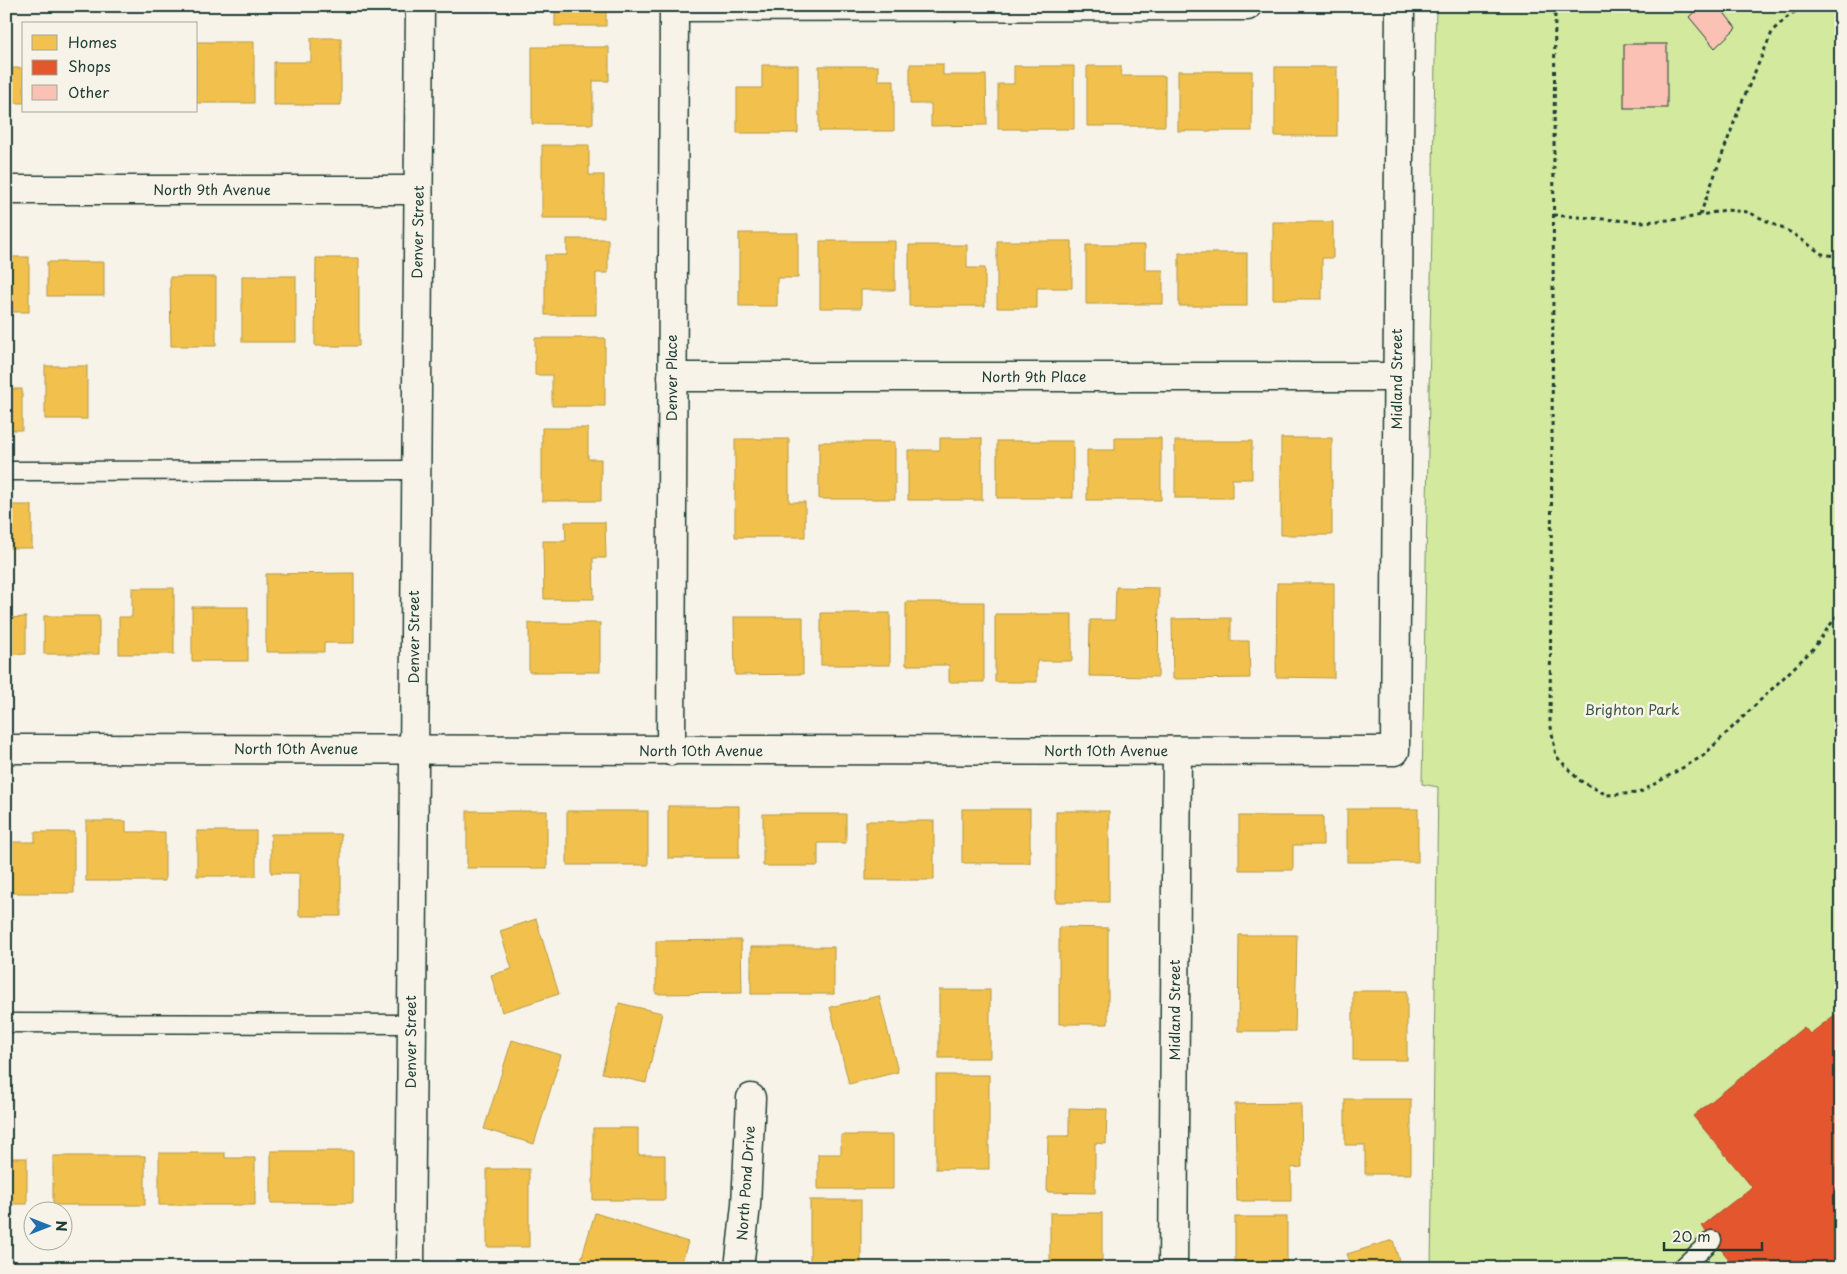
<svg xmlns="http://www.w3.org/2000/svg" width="1847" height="1274" viewBox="0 0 1847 1274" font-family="'Playpen Sans',sans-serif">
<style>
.green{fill:#d2e99e;stroke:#789369}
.homes{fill:#f2c14e;stroke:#b39946}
.shops{fill:#e4572e;stroke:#a94f30}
.building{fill:#fbc1b5;stroke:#1f3d34}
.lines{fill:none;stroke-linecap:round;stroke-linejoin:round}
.lane-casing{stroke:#1f3d34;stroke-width:21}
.street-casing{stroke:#1f3d34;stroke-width:31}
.path{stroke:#1f3d34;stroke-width:3;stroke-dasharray:4 4;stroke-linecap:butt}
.lane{stroke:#f7f3e8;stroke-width:18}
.street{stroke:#f7f3e8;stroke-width:28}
.labels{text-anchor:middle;stroke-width:5;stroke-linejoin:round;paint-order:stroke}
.street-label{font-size:14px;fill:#1f3d34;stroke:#f7f3e8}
.park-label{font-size:14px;fill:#3a5744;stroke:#f7f3e8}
</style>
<rect width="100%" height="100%" fill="#f7f3e8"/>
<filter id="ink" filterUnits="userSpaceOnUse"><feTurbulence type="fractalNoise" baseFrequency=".02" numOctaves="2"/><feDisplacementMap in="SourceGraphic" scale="10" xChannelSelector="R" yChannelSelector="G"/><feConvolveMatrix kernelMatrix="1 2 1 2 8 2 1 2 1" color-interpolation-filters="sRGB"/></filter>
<g filter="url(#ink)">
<polygon class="green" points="1436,6 1841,6 1841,1268 1431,1268 1438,787 1422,784"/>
<g class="homes">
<rect x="555" y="6" width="51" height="20"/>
<polygon points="311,38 341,38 341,105 274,105 274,62 311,62"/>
<rect x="196" y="42" width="58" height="61"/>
<polygon points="532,47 609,47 609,81 593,81 593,124 532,124"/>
<polygon points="910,64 943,64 943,75 986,75 987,125 931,126 931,104 910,104"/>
<polygon points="762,65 798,65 798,133 737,133 737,88 762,88"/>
<polygon points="819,66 878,66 878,80 894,80 894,131 819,131"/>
<polygon points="1014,66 1074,66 1074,129 998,129 998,84 1014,84"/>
<polygon points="1087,66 1121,66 1121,76 1165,76 1165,126 1087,126"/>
<rect x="1275" y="67" width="62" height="69"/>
<rect x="6" y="68" width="18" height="35"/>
<rect x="1178" y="71" width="74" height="60"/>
<polygon points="542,145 589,145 589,175 604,175 604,218 542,218"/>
<polygon points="1273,222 1333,222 1333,258 1322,258 1322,299 1273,299"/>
<polygon points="739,233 798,233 798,278 777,278 777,306 739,306"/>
<polygon points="567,239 608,239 608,273 596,273 596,315 545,315 545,255 567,255"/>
<polygon points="820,241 895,241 895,290 861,290 861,308 820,308"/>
<polygon points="997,241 1072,241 1072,288 1037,288 1037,308 997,308"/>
<polygon points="909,245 967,245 967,268 985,268 985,306 909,306"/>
<polygon points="1086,245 1145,245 1145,270 1163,270 1163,304 1086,304"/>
<rect x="1179" y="253" width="68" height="53"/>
<rect x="6" y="257" width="23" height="55"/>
<polygon points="316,258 359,258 359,346 315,346"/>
<rect x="47" y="262" width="57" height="34"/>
<rect x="242" y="276" width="54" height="66"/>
<polygon points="170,277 216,277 216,346 171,346"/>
<polygon points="535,338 605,338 605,406 552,406 552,375 535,375"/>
<rect x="45" y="366" width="42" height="53"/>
<rect x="6" y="389" width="16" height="41"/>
<polygon points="542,428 588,428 588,459 601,459 601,501 542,501"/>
<polygon points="940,438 982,438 982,500 908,500 908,450 940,450"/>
<polygon points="1115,438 1161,438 1161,500 1087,500 1087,450 1115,450"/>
<rect x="1281" y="438" width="51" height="97"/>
<polygon points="735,439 789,439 789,502 805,502 805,537 735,537"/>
<rect x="997" y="441" width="76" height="57"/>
<polygon points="1175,441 1252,441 1252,479 1232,479 1232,498 1175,498"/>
<rect x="819" y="442" width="76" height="57"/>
<rect x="6" y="505" width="26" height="43"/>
<polygon points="565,522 605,522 606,558 593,558 594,599 544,599 543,541 566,541"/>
<polygon points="354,573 354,643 324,643 324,652 266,652 266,574"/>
<polygon points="1277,583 1334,583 1334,678 1276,677"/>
<polygon points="1116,587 1159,588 1158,677 1089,676 1090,620 1115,620"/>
<polygon points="132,588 174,588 174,654 119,654 119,617 132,617"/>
<polygon points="906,602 984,602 984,682 949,682 949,665 906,665"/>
<rect x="192" y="607" width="56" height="54"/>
<rect x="821" y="613" width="69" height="52"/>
<polygon points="995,614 1072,614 1072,661 1037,661 1037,682 995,682"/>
<rect x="44" y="616" width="55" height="38"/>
<polygon points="26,617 26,654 6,655 6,618"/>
<polygon points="734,617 803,617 803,674 735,675"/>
<polygon points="1231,618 1231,641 1249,641 1250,678 1173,679 1172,619"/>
<rect x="529" y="623" width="71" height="49"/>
<rect x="668" y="806" width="71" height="52"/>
<rect x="962" y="809" width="68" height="54"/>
<rect x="1347" y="809" width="71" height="53"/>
<rect x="467" y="811" width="80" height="57"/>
<rect x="567" y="811" width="81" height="54"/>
<rect x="1056" y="811" width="53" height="91"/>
<polygon points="763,814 846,814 846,843 818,843 818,866 763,866"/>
<polygon points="1239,816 1323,816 1323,845 1293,845 1293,870 1239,870"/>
<polygon points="86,821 126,821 126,832 165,832 165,881 86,881"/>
<rect x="866" y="821" width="68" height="59"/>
<rect x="197" y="831" width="59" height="45"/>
<polygon points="35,832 74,832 74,893 6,893 6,842 35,842"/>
<polygon points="271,834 341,834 341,916 299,916 299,873 271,873"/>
<polygon points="536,919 559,994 502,1012 491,975 512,969 500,931"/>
<polygon points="1059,927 1108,928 1108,1024 1059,1024"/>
<polygon points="1239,935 1297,935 1295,1031 1238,1031"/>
<polygon points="741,940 742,993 656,994 656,941"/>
<rect x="751" y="947" width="83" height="47"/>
<rect x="939" y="990" width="51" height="68"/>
<rect x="1353" y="991" width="54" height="69"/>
<polygon points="879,996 898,1072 849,1084 830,1007"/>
<polygon points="619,1003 662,1013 646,1083 602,1073"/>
<polygon points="512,1040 561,1055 534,1144 484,1129"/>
<rect x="6" y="1054" width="2" height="48"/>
<rect x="936" y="1075" width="53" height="94"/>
<polygon points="1345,1099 1411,1099 1411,1174 1365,1174 1365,1145 1345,1145"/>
<polygon points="1301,1103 1302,1167 1291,1168 1291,1201 1237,1201 1235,1104"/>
<polygon points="1069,1108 1107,1109 1106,1144 1095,1143 1095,1193 1047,1192 1048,1136 1069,1136"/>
<polygon points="593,1128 638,1128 638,1155 665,1155 665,1200 593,1200"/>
<polygon points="841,1135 893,1135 893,1189 818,1189 818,1154 841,1154"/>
<rect x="271" y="1151" width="82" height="52"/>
<polygon points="159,1153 225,1153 225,1158 255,1158 255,1205 159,1205"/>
<rect x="53" y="1156" width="92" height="49"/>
<rect x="6" y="1158" width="21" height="46"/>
<rect x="487" y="1169" width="42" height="78"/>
<rect x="810" y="1200" width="51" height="68"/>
<polygon points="595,1213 688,1242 680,1268 605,1268 581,1260"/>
<rect x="1050" y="1213" width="52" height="55"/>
<rect x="1235" y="1217" width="52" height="51"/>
<polygon points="1393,1240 1401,1268 1352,1268 1347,1254"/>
</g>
<polygon class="shops" points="1841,1010 1841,1268 1736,1268 1702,1226 1752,1187 1693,1116 1804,1027 1810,1034"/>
<g class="building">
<polygon points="1700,6 1719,6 1736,28 1715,48 1689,17"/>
<rect x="1624" y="44" width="43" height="64"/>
</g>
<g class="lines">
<g class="lane-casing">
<g id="lane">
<polyline points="6,471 416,470"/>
<polyline points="6,1023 411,1024"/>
<polyline points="1682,1268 1712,1240"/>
</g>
</g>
<g class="street-casing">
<g id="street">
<polyline points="674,7 1247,6"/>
<polyline points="6,190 418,190"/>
<polyline points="672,377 1397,377"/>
<polyline points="6,749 1395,751 1400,6"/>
<polyline points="671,751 674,6"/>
<polyline points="410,1268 420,6"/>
<polyline points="739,1268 746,1205 751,1098"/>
<polyline points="1173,1268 1177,751"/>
</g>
</g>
<g class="path">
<polyline points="1555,6 1550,721 1556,756 1579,780 1607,795 1639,793 1703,756 1813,649 1841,610"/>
<polyline points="1555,9 1565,6"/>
<polyline points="1553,215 1641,222 1683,219 1725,210 1748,212 1792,233 1822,254 1841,257"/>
<polyline points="1700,215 1739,109 1773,30 1791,14 1806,6"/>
</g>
<use href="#lane" class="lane"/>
<use href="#street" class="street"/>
</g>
</g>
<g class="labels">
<g class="street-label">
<text x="212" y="195">North 9th Avenue</text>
<text transform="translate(418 232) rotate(-89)" y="5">Denver Street</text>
<text x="1034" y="382">North 9th Place</text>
<text transform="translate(672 378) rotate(-90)" y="5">Denver Place</text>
<text transform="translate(1397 379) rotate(-90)" y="5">Midland Street</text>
<text transform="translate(414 637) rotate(-90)" y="5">Denver Street</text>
<text x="296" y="754">North 10th Avenue</text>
<text x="701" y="756">North 10th Avenue</text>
<text x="1106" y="756">North 10th Avenue</text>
<text transform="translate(1175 1010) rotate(-90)" y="5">Midland Street</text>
<text transform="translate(411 1042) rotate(-90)" y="5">Denver Street</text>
<text transform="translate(746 1183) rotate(-86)" y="5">North Pond Drive</text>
</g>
<g class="park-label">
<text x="1632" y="715">Brighton Park</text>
</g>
</g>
<rect width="1847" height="1274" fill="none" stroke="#f7f3e8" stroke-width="25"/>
<rect x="12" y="12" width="1822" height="1249" fill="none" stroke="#1f3d34" stroke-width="2" filter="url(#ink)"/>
<rect x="22" y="22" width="175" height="90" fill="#f7f3e8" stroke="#a1aaa0"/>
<rect x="32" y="35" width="25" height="15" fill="#f2c14e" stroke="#a1aaa0"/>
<text x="68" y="48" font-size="15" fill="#1f3d34">Homes</text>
<rect x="32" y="60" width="25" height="15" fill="#e4572e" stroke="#a1aaa0"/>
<text x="68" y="72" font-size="15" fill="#1f3d34">Shops</text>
<rect x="32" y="85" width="25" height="15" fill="#fbc1b5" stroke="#a1aaa0"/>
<text x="68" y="98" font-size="15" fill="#1f3d34">Other</text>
<g transform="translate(48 1226) rotate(90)"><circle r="24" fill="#f7f3e8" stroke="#a1aaa0"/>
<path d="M0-4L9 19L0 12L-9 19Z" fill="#1f6fb2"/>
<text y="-8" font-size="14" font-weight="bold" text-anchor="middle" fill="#1f3d34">N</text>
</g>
<path d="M1664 1242v8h98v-8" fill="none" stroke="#1f3d34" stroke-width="2.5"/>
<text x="1672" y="1242" font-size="15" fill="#1f3d34" stroke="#f7f3e8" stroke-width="4" paint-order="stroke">20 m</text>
</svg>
